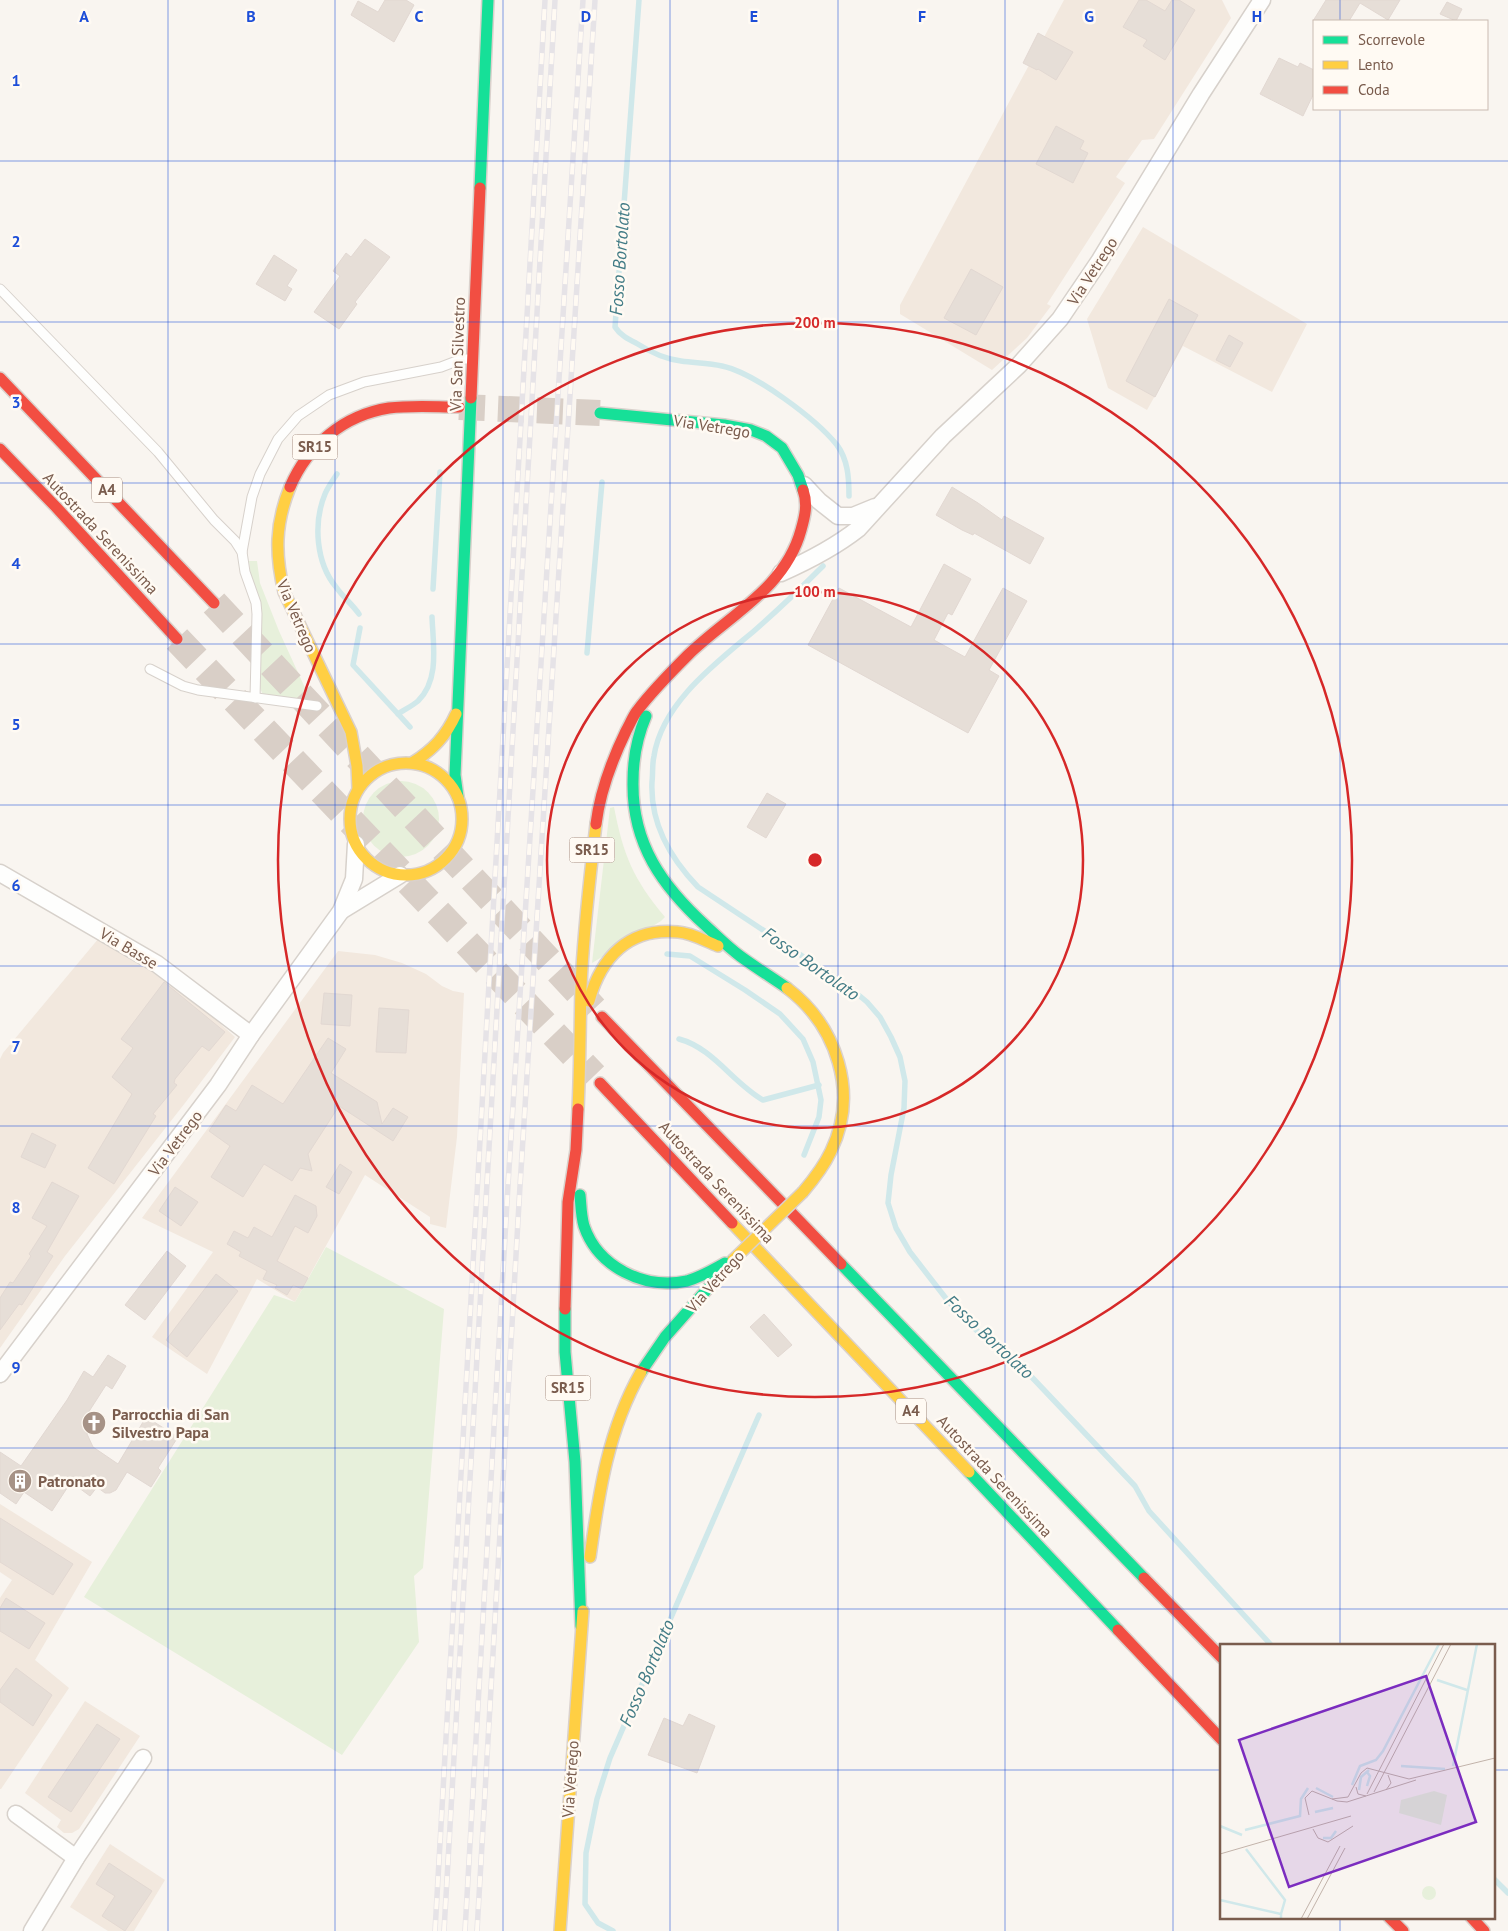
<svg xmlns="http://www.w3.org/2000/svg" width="1508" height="1931" viewBox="0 0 1508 1931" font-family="'PT Sans',sans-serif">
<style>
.residential{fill:#f2e8de}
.green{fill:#e7f0db}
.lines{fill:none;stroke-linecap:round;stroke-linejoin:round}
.stream{stroke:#d0e8ea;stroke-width:5.5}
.building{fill:#e6ded7;stroke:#e2d8d2}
.primary-tunnel{stroke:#d9cfc7;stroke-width:26;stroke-dasharray:26 13;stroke-linecap:butt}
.highway-tunnel{stroke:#d9cfc7;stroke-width:28;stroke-dasharray:28 14;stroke-linecap:butt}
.lane-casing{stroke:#d7d1cb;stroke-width:11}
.street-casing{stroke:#d7d1cb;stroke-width:19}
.fast-casing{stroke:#dad1cc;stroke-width:14}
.slow-casing{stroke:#dad1cc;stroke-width:14}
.jam-casing{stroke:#dad1cc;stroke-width:14}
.lane{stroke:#fefefd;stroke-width:9}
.street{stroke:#fefefd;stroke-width:16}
.fast{stroke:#16e098;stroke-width:11}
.slow{stroke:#ffcf43;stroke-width:11}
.jam{stroke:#f24e42;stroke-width:11}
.rail-casing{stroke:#e6e3e7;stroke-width:5.5}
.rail{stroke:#fffaf3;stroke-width:4;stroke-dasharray:11;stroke-linecap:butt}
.slow-bridge-casing{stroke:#dad1cc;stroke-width:14;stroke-linecap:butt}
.slow-bridge{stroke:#ffcf43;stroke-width:11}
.grid{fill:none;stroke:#1d4ed8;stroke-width:1;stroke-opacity:0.55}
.ring{fill:none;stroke:#d62828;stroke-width:2.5}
.labels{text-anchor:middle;stroke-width:5;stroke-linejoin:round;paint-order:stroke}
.shield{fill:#fffaf3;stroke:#a28b7f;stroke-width:1}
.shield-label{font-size:15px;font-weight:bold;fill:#7a5c4d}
.street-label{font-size:16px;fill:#7a5c4d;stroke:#fffaf3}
.poi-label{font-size:16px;font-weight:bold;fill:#7a5c4d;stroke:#fffaf3;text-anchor:start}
.water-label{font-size:18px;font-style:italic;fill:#437c86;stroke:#fffaf3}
.inset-river{fill:none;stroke:#d0e8ea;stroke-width:2.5}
.inset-road{fill:none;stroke:#c2b3aa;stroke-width:1}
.view{fill:#7b2cbf;fill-opacity:0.15;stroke:#7b2cbf;stroke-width:2.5}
.inset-edge{fill:none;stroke:#7a5c4d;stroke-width:2.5}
.grid-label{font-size:16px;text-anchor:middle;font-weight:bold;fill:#1d4ed8;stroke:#fffaf3;stroke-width:5;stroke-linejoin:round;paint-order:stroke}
.centre{fill:#d62828;stroke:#fffaf3;stroke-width:2.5}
.ring-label{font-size:15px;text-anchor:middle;font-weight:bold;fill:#d62828;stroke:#fffaf3;stroke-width:5;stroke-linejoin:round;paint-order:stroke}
</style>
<rect width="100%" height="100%" fill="#f9f5f0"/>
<g class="residential">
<polygon points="1064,0 1222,0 1231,18 1154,139 1142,140 1116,177 1125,183 1047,304 1051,306 1027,338 992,370 900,314 900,305"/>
<polygon points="1143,227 1307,324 1272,392 1183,346 1147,410 1108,388 1087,319"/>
<polygon points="99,938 149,967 206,1011 235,1037 185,1103 65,1256 0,1348 0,1059 3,1053"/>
<polygon points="338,951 375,955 402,963 426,974 442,986 453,991 464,993 457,1137 446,1228 430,1224 430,1217 365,1175 295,1302 257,1279 207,1374 152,1337 213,1252 142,1218"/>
<polygon points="0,1504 92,1562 35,1660 69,1688 1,1789 0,1789 0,1598 12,1580 0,1572"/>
<polygon points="85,1701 140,1736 79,1829 72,1833 64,1833 57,1827 61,1820 25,1793"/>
<polygon points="110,1844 165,1880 134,1931 108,1931 70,1907"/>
</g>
<g class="green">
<polygon points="249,561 257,561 260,583 279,631 311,701 263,695 260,688 261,604 250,571"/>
<circle cx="401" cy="819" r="38"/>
<path d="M614 807C623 854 633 879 665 917L661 921 592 963 610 808Z"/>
<polygon points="326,1247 444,1309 423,1568 414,1576 419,1642 342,1755 84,1597 274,1295 295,1302"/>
</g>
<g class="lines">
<g class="stream">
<path d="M639 0 615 327C620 335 628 339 636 343 650 352 664 359 681 361 695 363 709 363 722 366 755 373 816 419 837 445 848 460 849 478 849 496"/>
<path d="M337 474C333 480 328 487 325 494 313 523 316 563 336 587 343 597 352 604 359 614"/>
<path d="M823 566C800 589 778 610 754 631 716 663 662 703 654 756 652 764 653 774 652 782 650 824 670 858 698 887L849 987 867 1002 880 1017 891 1037 900 1057 905 1081 904 1108 891 1175 888 1203 896 1228 910 1252 948 1301 983 1337 1026 1371 1135 1486 1149 1511 1271 1645"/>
<polyline points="433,589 440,472"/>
<polyline points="360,628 353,665 410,727"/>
<polyline points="587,653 602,482"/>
<path d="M398 714C404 710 412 706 418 701 440 680 433 644 432 617"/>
<polyline points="667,954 690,956 745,990 780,1014 803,1039 813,1062 821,1100 819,1117 804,1155"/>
<path d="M679 1039C713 1048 733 1083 763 1100L819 1085"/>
<polyline points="1494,1879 1508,1893"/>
<polyline points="613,1931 598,1923 585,1904 586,1853 597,1799 610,1758 759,1415"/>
</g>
</g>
<g class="building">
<polygon points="385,0 406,0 414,5 394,42 351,15 358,1 378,12"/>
<polygon points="1139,0 1146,0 1165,11 1172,0 1179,0 1195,10 1165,60 1143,46 1147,40 1123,27"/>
<polygon points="1326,0 1400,0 1388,20 1360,3 1349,21 1313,21"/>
<polygon points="1447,2 1462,9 1456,21 1440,14"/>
<polygon points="1038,33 1073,52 1056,80 1038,69 1037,70 1023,63"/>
<polygon points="1279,58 1298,67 1300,63 1314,70 1314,93 1303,116 1260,94"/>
<polygon points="1056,126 1084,141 1080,149 1088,153 1073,183 1036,164"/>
<polygon points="365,239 390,257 355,302 357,304 339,329 314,312 340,276 333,271 346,253 351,257"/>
<polygon points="274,255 297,270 287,286 292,289 285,301 256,284"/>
<polygon points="971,269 1003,287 976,335 944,318"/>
<polygon points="1169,299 1198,315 1155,397 1126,381"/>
<polygon points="1229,335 1243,343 1230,367 1216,360"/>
<polygon points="952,487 978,503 1002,520 1004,516 1044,538 1030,564 974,533 973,535 962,530 936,515"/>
<polygon points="944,564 971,579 952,615 948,613 934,640 965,657 1003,588 1027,601 989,670 999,676 968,733 808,645 839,588 911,627"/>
<polygon points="767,793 786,804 766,838 747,827"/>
<polygon points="164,982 225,1032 209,1051 202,1046 175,1079 174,1083 177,1085 153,1114 156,1116 114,1184 88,1168 132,1094 112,1077 133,1048 121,1039"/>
<polygon points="324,993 352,995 350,1026 321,1024"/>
<polygon points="379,1008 409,1010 406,1053 376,1052"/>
<polygon points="328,1038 346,1049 331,1073 377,1102 382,1124 393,1108 408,1117 393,1141 339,1106 308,1154 312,1171 300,1168 292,1181 264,1164 243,1197 211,1177 230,1146 209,1131 226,1105 236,1111 252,1085 283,1104"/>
<polygon points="32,1133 56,1145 45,1168 21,1157"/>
<polygon points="340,1164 352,1172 339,1194 326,1187"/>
<polygon points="52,1182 79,1196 47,1252 53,1256 22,1305 19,1304 0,1330 0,1298 10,1282 13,1283 31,1256 29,1254 47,1226 32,1218"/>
<polygon points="175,1187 198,1202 181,1226 159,1211"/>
<polygon points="295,1195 316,1206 317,1216 308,1233 295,1226 277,1261 308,1278 302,1289 293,1285 287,1295 275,1288 277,1285 263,1279 267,1271 239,1256 241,1252 227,1244 234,1231 248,1238 254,1227 272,1237"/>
<polygon points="167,1251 186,1266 145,1320 125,1305"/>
<polygon points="216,1274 238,1291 187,1357 166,1340"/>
<polygon points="764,1314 792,1345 778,1357 750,1327"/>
<polygon points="108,1355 126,1366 112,1389 106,1385 88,1413 97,1418 87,1434 93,1447 118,1464 146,1417 178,1437 158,1468 161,1471 151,1487 127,1472 116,1490 110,1493 105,1493 97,1487 90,1496 71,1482 52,1511 24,1492 16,1504 0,1493 0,1452 21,1466 67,1400 84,1371 93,1377"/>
<polygon points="0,1518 73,1564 53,1595 0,1562"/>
<polygon points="6,1598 45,1623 29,1649 0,1631 0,1608"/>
<polygon points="16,1668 52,1695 33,1726 0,1702 0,1690"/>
<polygon points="689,1714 715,1726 697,1773 648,1755 664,1718 683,1726"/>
<polygon points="97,1724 120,1739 71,1812 48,1797"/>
<polygon points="109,1863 152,1891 125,1931 102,1916 115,1896 96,1884"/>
</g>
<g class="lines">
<polyline class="primary-tunnel" points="459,407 600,413"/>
<g class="highway-tunnel">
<polyline points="214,603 594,1009"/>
<polyline points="177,639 594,1076"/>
</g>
<g class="lane-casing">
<g id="lane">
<polyline points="0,289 158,452 214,520 235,541 242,552 245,572 256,603 257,614 255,698"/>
<polyline points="242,552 252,497 260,474 278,439 298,416 329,395 364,382 441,367 462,359 471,359"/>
<polyline points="150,669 183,686 198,690 317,706"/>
</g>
</g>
<g class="street-casing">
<g id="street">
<polyline points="804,485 819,501 838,516 853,516 875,507"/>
<path d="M781 573C808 561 835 547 858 529L943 436 1019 365 1060 319 1100 260 1201 94 1262 0"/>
<polyline points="0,873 157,964 251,1035"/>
<polyline points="341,911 400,875"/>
<polyline points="0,1374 218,1085 251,1035 341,911 354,879 356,844"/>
<polyline points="16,1814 76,1858"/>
<polyline points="32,1931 76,1858 143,1758"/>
</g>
</g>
<g class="fast-casing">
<g id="fast">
<polyline points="480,188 488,0"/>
<polyline points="600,413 724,425 751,430 766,436 782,448 798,475 803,490"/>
<path d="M646 716C637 737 633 759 633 782 632 844 662 886 706 926 717 936 728 947 740 956 755 967 771 977 787 988"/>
<polyline points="458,797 455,775 471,398"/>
<path d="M580 1195C581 1205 581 1216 584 1226 598 1267 644 1290 687 1281 700 1277 713 1270 725 1263"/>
<polyline points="841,1264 1144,1578"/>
<polyline points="565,1309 565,1352 575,1462 581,1626"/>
<polyline points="641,1372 665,1337 733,1260"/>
<polyline points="969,1472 1118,1630"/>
</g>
</g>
<g class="slow-casing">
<g id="slow">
<path d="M290 487C275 524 275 554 284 592L351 732 357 766 358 789"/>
<path d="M412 763C433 750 446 736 456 714"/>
<circle cx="406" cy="819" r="56"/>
<path d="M787 988C837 1026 859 1093 831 1151 824 1166 814 1179 803 1192"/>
<path d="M589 1001C601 957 629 927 678 932 692 933 705 941 718 946"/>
<path d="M578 1109C580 1068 580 1028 581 987 583 933 590 878 596 824"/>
<polyline points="732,1223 969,1472"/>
<path d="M590 1557C599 1492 608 1430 641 1372"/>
<polyline points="560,1931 583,1611"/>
</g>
</g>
<g class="jam-casing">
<g id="jam">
<polyline points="0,378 214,603"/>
<polyline points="471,398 480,188"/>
<polyline points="0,449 56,507 177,639"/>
<path d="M290 487C308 445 344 415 389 408 412 405 436 407 459 407"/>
<path d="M596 824C600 792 612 760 626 731 630 724 633 716 637 711 652 691 671 672 688 655 729 615 785 589 801 530 805 516 808 504 803 490"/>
<polyline points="602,1017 841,1264"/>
<polyline points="600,1083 732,1223"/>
<polyline points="565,1309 568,1202 576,1150 578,1109"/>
<polyline points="1144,1578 1222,1658"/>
<polyline points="1118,1630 1222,1740"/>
<polyline points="1389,1917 1403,1931"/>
<polyline points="1471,1917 1484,1931"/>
</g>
</g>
<use href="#lane" class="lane"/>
<use href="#street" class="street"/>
<use href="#fast" class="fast"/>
<use href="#slow" class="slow"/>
<use href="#jam" class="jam"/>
<g class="rail-casing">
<g id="rail">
<polyline points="435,1931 545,0"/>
<polyline points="444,1931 555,0"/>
<polyline points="465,1931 508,1185 583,0"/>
<polyline points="477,1931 520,1186 595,0"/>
</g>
</g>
<use href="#rail" class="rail"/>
<g class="slow-bridge-casing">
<polyline id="slow-bridge" points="733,1260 803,1192"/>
</g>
<use href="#slow-bridge" class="slow-bridge"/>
</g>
<path class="grid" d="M168 0V1931M335 0V1931M503 0V1931M670 0V1931M838 0V1931M1005 0V1931M1173 0V1931M1340 0V21M1340 109V1645M0 161H1508M0 322H1508M0 483H1508M0 644H1508M0 805H1508M0 966H1508M0 1126H1508M0 1287H1508M0 1448H1508M0 1609H1508M0 1770H1222M1494 1770H1508M1340 1917V1931"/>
<g class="ring">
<circle cx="815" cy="860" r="268"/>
<circle cx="815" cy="860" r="537"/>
</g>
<defs>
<g id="church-disc" transform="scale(1.25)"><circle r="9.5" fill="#a69286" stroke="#fffaf3"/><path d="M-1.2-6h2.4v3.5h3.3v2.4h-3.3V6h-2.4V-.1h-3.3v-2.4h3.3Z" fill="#fff"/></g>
<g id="building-disc" transform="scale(1.25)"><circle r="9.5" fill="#a69286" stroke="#fffaf3"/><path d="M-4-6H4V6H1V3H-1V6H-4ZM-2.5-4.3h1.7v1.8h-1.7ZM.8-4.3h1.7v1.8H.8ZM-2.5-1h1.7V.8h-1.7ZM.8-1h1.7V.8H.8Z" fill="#fff"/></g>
</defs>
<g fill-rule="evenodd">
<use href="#church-disc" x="94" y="1423"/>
<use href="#building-disc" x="20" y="1481"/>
</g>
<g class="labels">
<g class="shield">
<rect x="292.5" y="434.5" width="45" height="25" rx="4"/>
<rect x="92" y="477.5" width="30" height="25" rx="4"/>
<rect x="569.5" y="837.5" width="45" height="25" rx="4"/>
<rect x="545.5" y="1375.5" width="45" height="25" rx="4"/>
<rect x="896" y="1398.5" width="30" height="25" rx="4"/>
</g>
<g class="shield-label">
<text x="315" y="452">SR15</text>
<text x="107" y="495">A4</text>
<text x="592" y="855">SR15</text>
<text x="568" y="1393">SR15</text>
<text x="911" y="1416">A4</text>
</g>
<g class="street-label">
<text transform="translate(1092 271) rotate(-57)" y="6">Via Vetrego</text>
<text transform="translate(457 354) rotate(-88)" y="6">Via San Silvestro</text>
<text transform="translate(712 426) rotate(9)" y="6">Via Vetrego</text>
<text transform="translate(101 533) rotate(47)" y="6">Autostrada Serenissima</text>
<text transform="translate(297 616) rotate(67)" y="6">Via Vetrego</text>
<text transform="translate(129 948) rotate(31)" y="6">Via Basse</text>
<text transform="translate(175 1143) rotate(-53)" y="6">Via Vetrego</text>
<text transform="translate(717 1182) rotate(47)" y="6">Autostrada Serenissima</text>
<text transform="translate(715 1281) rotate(-48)" y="6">Via Vetrego</text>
<text transform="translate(995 1476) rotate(47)" y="6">Autostrada Serenissima</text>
<text transform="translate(570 1779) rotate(-86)" y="6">Via Vetrego</text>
</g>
<g class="poi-label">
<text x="112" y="1420">Parrocchia di San<tspan x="112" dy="18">Silvestro Papa</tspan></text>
<text x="38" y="1487">Patronato</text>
</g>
<g class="water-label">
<text transform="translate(620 259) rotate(-86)" y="6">Fosso Bortolato</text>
<text transform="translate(811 964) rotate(35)" y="6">Fosso Bortolato</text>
<text transform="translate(989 1337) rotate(43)" y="6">Fosso Bortolato</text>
<text transform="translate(647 1673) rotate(-67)" y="6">Fosso Bortolato</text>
</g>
</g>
<g transform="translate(1220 1644)">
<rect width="275" height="275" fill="#f9f5f0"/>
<path d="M214 147 227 151 221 181 179 169 181 156ZM202 249a7 7 0 1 1 14 0a7 7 0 1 1-14 0Z" fill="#e7f0db"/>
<path class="inset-river" d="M217 36 247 46M181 122 225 125M233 122 257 0M132 141 140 122 156 116 163 107 219 0M147 142 150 132 147 128M96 144 113 153M139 146 141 133 149 126M95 168 113 164M0 182 22 191M25 186 80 172 81 155 88 144M103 194H111L116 187M26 205 65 256 61 270M0 256 61 270V275"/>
<path class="inset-road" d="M136 143 138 150 146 152M166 146 171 139 168 131M154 148 231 0M147 150 224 0M112 155 128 153 141 129 147 124 189 135 275 114M89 171 85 154 92 147 117 157 127 158 196 136M93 185 98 194 108 198 133 182M0 210 131 172M81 275 120 202M87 275 125 204"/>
<path class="view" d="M206 32 256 178 69 243 19 96Z"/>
<rect width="275" height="275" class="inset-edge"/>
</g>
<g class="grid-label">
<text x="84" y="22">A</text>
<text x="251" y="22">B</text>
<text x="419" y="22">C</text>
<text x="586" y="22">D</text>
<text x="754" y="22">E</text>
<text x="922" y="22">F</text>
<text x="1089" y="22">G</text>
<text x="1257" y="22">H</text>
<text x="16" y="86">1</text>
<text x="16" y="247">2</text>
<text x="16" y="408">3</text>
<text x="16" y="569">4</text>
<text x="16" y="730">5</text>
<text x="16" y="891">6</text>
<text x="16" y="1052">7</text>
<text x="16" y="1213">8</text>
<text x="16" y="1373">9</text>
</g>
<circle cx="815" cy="860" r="8" class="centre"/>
<g class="ring-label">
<text x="815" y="328">200 m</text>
<text x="815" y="597">100 m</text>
</g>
<rect x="1313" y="20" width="175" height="90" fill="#fffaf3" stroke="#cabbb1"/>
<rect x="1323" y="36" width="25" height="8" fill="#16e098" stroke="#cabbb1"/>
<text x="1358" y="45" font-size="15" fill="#7a5c4d">Scorrevole</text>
<rect x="1323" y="61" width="25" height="8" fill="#ffcf43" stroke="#cabbb1"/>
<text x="1358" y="70" font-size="15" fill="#7a5c4d">Lento</text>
<rect x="1323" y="86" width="25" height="8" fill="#f24e42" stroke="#cabbb1"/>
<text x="1358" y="95" font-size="15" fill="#7a5c4d">Coda</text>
</svg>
